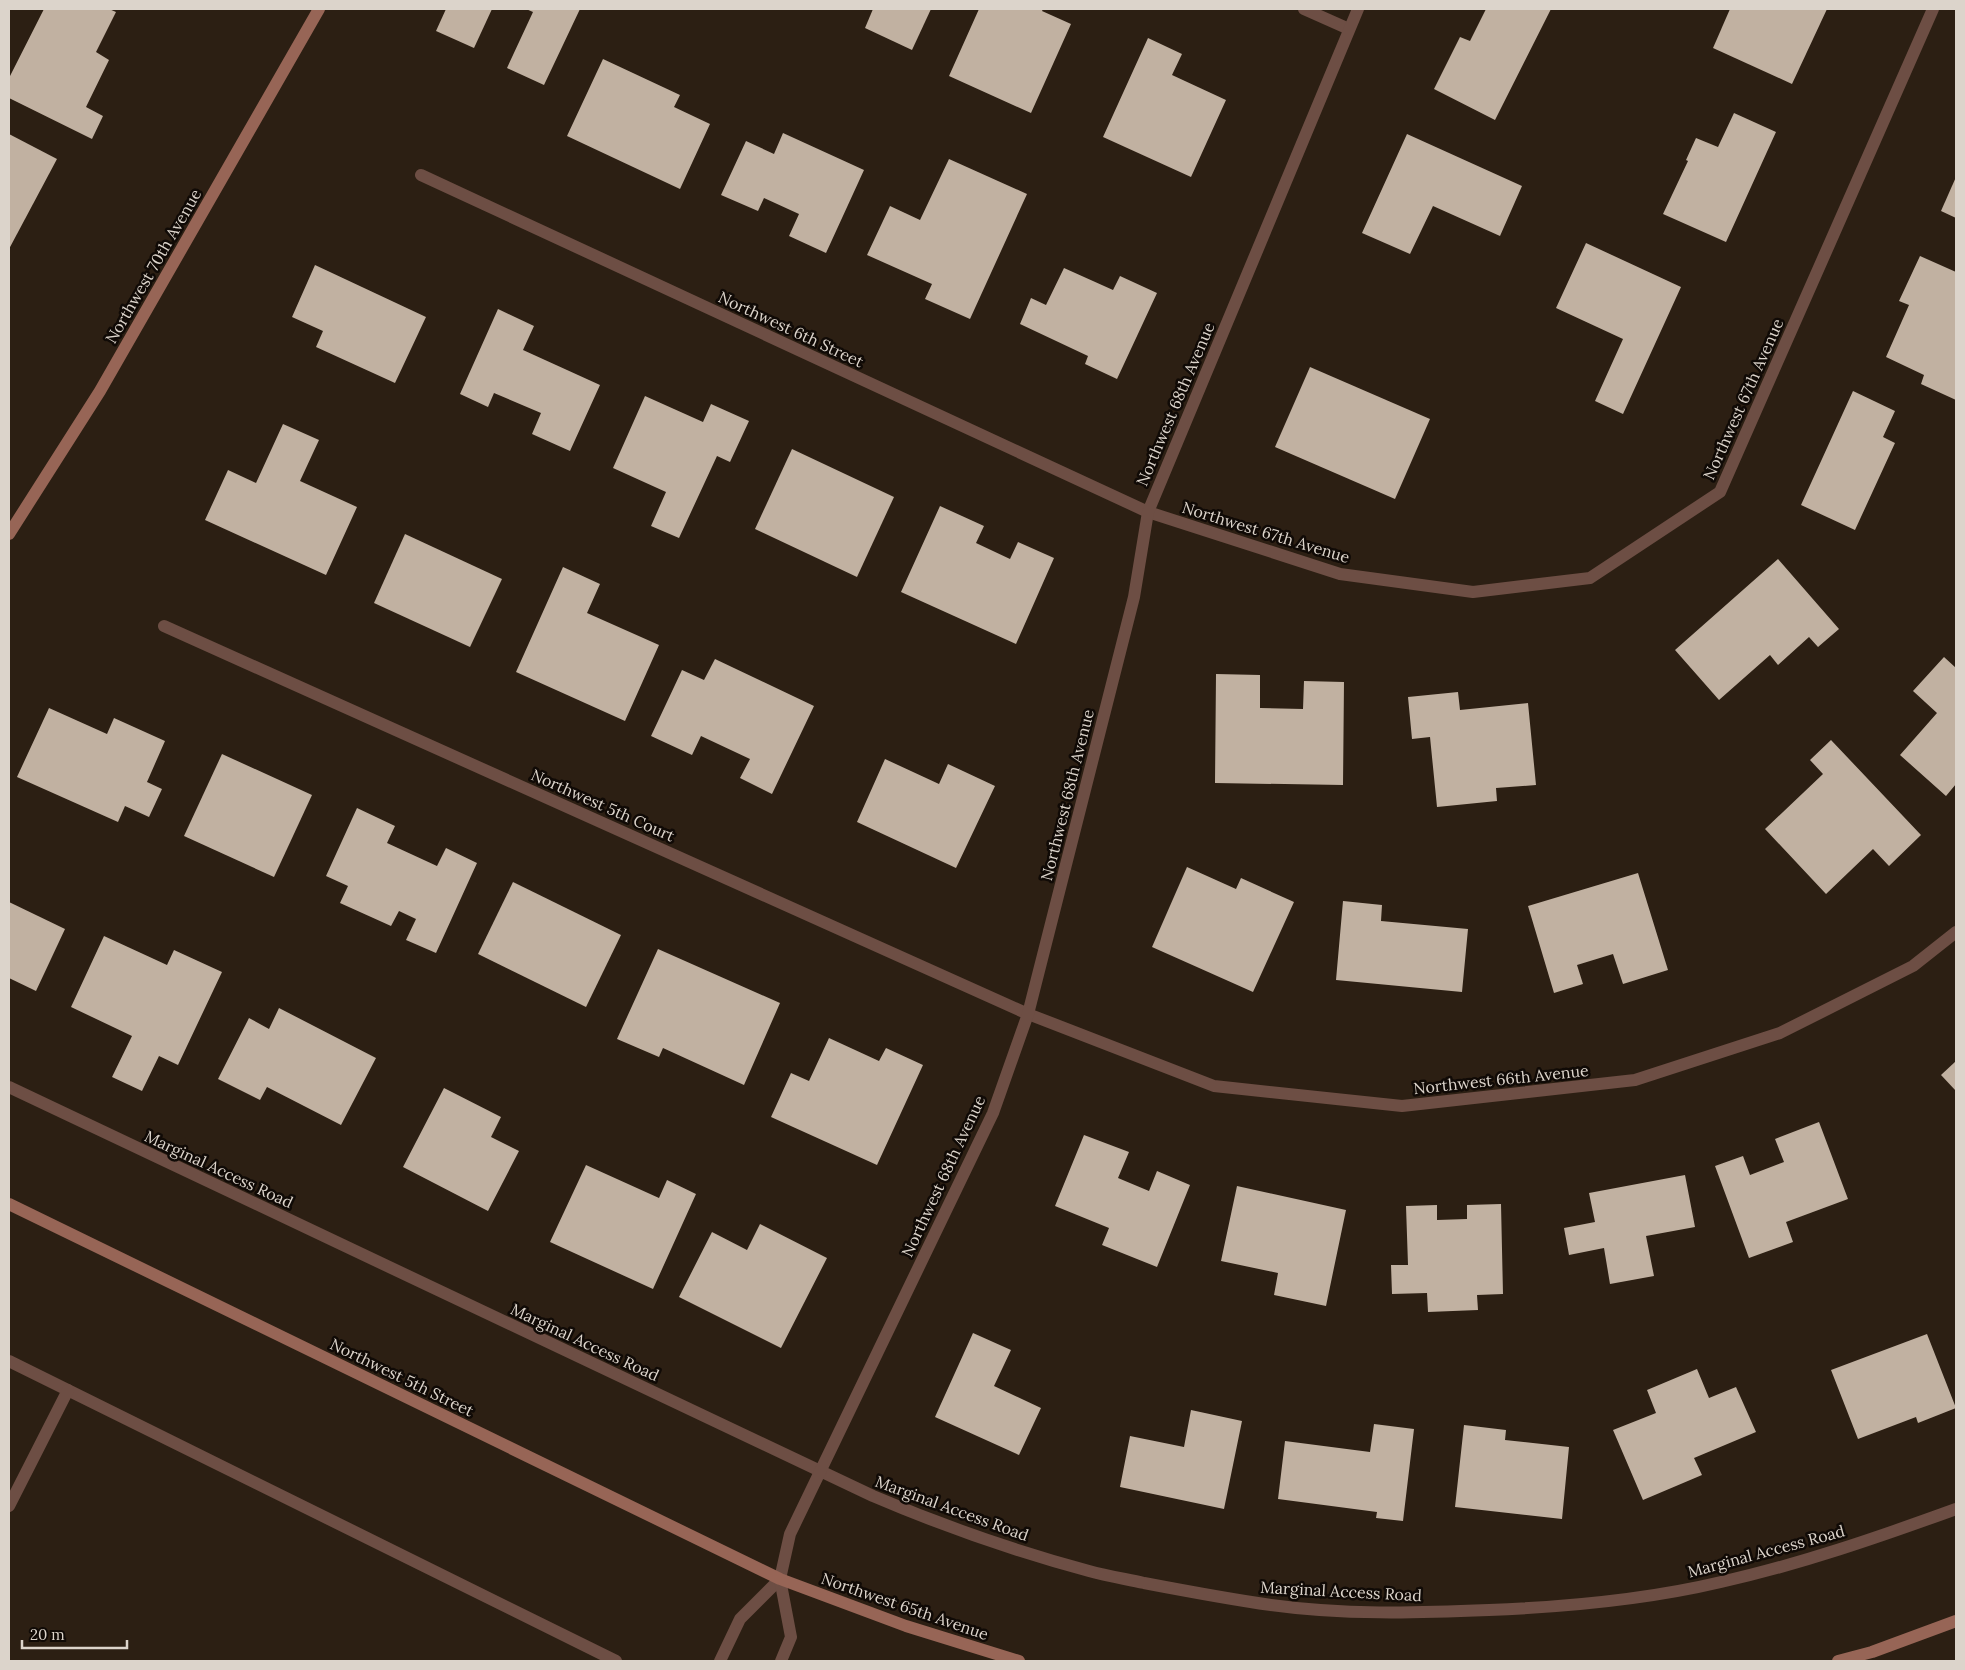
<svg xmlns="http://www.w3.org/2000/svg" width="1965" height="1670" viewBox="0 0 1965 1670" font-family="Lora,serif">
<style>
.building{fill:#c1b1a1}
.lines{fill:none;stroke-linecap:round;stroke-linejoin:round}
.street{stroke:#6d4e44;stroke-width:12}
.secondary{stroke:#976556;stroke-width:12}
.labels{text-anchor:middle;stroke-width:5;stroke-linejoin:round;paint-order:stroke}
.street-label{font-size:16px;fill:#dcd4cb;stroke:#100a06}
</style>
<rect width="100%" height="100%" fill="#2c1f13"/>
<g class="building">
<polygon points="44,9 109,9 116,12 96,52 109,60 86,107 103,116 92,139 9,98 9,78"/>
<polygon points="446,9 492,9 474,48 436,31"/>
<polygon points="526,9 580,9 544,85 507,68 533,12"/>
<polygon points="873,9 931,9 912,50 865,28"/>
<polygon points="979,9 1043,9 1042,11 1071,24 1031,113 949,76"/>
<polygon points="1486,9 1551,9 1495,120 1434,89 1460,37 1470,41"/>
<polygon points="1730,9 1827,9 1792,84 1713,48"/>
<polygon points="1148,38 1182,54 1172,75 1226,100 1191,177 1103,137"/>
<polygon points="603,59 680,95 674,107 710,124 680,189 567,136"/>
<polygon points="1734,113 1776,132 1726,242 1663,214 1688,161 1686,160 1696,138 1718,147"/>
<polygon points="783,133 864,170 826,253 789,236 799,214 764,198 758,211 721,195 746,141 774,154"/>
<polygon points="9,134 57,159 9,249"/>
<polygon points="1407,134 1522,186 1500,236 1433,206 1410,254 1362,233"/>
<polygon points="949,159 1027,194 970,319 925,299 932,284 867,255 890,206 920,220"/>
<polygon points="1956,177 1956,218 1941,211"/>
<polygon points="1586,243 1681,287 1623,414 1595,401 1623,339 1556,308"/>
<polygon points="1920,256 1956,272 1956,400 1921,384 1924,375 1886,357 1909,305 1899,301"/>
<polygon points="315,265 426,317 395,383 316,347 323,331 292,317"/>
<polygon points="1064,268 1113,290 1120,276 1157,293 1117,379 1085,364 1088,356 1020,324 1031,298 1046,305"/>
<polygon points="498,309 534,326 523,350 600,385 570,451 532,434 541,413 494,393 488,407 460,394"/>
<polygon points="1310,367 1430,419 1395,499 1275,447"/>
<polygon points="1853,391 1895,411 1883,437 1895,443 1855,530 1801,505"/>
<polygon points="645,396 703,422 711,404 749,421 730,462 717,456 679,538 651,526 666,492 613,468"/>
<polygon points="283,424 319,440 300,481 357,507 326,575 205,520 228,470 256,483"/>
<polygon points="792,449 894,497 857,577 755,529"/>
<polygon points="940,506 984,526 976,543 1010,559 1018,542 1054,558 1016,644 901,592"/>
<polygon points="405,534 502,579 470,647 374,603"/>
<polygon points="1778,559 1839,629 1818,647 1809,637 1778,665 1770,655 1719,700 1675,650"/>
<polygon points="563,567 600,584 587,613 659,645 625,721 516,672"/>
<polygon points="1944,657 1956,668 1956,784 1946,796 1900,755 1937,713 1913,691"/>
<polygon points="715,659 814,706 772,794 740,778 750,759 701,736 692,755 651,736 682,670 704,680"/>
<polygon points="1216,674 1260,675 1260,708 1303,709 1304,681 1344,682 1343,785 1215,783"/>
<polygon points="1458,692 1460,710 1528,703 1536,785 1496,788 1497,801 1437,807 1430,737 1412,739 1408,697"/>
<polygon points="49,708 107,734 114,718 165,741 147,782 162,789 149,817 125,806 118,822 17,777"/>
<polygon points="1831,740 1921,835 1889,866 1873,849 1826,894 1765,829 1823,774 1810,760"/>
<polygon points="222,754 312,795 274,877 184,836"/>
<polygon points="885,759 939,784 948,764 995,786 956,868 857,822"/>
<polygon points="357,808 395,826 387,843 437,866 446,848 477,863 436,953 406,940 416,919 399,911 391,926 340,903 348,886 326,876"/>
<polygon points="1187,867 1236,889 1241,878 1294,902 1253,992 1152,947"/>
<polygon points="1638,873 1668,970 1623,984 1613,954 1577,965 1583,984 1554,993 1528,906"/>
<polygon points="513,882 621,935 586,1007 478,954"/>
<polygon points="1343,901 1382,905 1381,921 1468,929 1462,992 1336,980"/>
<polygon points="9,902 65,929 36,991 9,978"/>
<polygon points="104,936 167,965 174,950 222,972 178,1065 159,1056 142,1091 112,1077 132,1036 71,1007"/>
<polygon points="658,949 780,1003 744,1085 663,1048 659,1057 617,1039"/>
<polygon points="279,1008 376,1058 341,1125 267,1087 260,1100 218,1079 249,1018 269,1029"/>
<polygon points="829,1038 879,1061 886,1048 923,1065 877,1165 771,1117 791,1073 809,1081"/>
<polygon points="1956,1061 1956,1091 1941,1075"/>
<polygon points="444,1088 501,1117 491,1137 519,1151 488,1211 403,1167"/>
<polygon points="1819,1122 1848,1199 1786,1222 1793,1242 1749,1258 1715,1166 1743,1156 1750,1175 1784,1162 1775,1139"/>
<polygon points="1084,1135 1129,1152 1118,1178 1149,1191 1157,1171 1190,1185 1157,1267 1102,1245 1109,1228 1055,1206"/>
<polygon points="586,1165 659,1198 667,1180 696,1194 653,1289 550,1242"/>
<polygon points="1685,1175 1695,1227 1646,1236 1654,1276 1610,1284 1604,1248 1569,1255 1564,1228 1595,1222 1589,1193"/>
<polygon points="1237,1186 1346,1210 1326,1306 1274,1295 1278,1273 1221,1261"/>
<polygon points="1501,1204 1503,1294 1477,1295 1478,1310 1428,1312 1427,1293 1392,1294 1391,1265 1408,1265 1406,1206 1437,1205 1437,1220 1467,1219 1467,1205"/>
<polygon points="760,1224 827,1258 781,1348 679,1297 712,1232 747,1250"/>
<polygon points="973,1333 1011,1350 994,1386 1041,1408 1019,1455 935,1417"/>
<polygon points="1927,1334 1956,1408 1918,1423 1916,1417 1858,1439 1831,1370"/>
<polygon points="1697,1369 1709,1398 1736,1387 1756,1432 1694,1458 1702,1475 1643,1500 1613,1430 1656,1413 1647,1390"/>
<polygon points="1191,1410 1242,1421 1224,1509 1120,1487 1130,1436 1184,1447"/>
<polygon points="1374,1424 1414,1429 1403,1521 1376,1518 1377,1512 1278,1499 1285,1441 1370,1452"/>
<polygon points="1464,1425 1506,1430 1505,1440 1569,1447 1562,1519 1455,1507"/>
</g>
<g class="lines">
<g class="street">
<polyline points="1304,9 1349,29"/>
<polyline points="421,175 1148,512 1340,574 1473,592 1590,578 1720,492 1933,9"/>
<polyline points="164,626 1028,1014 1214,1086 1402,1106 1635,1080 1780,1033 1913,966 1956,932"/>
<path d="M9 1087 873 1496C943 1526 1015 1551 1089 1571 1107 1576 1126 1579 1144 1583 1186 1591 1228 1599 1271 1605 1343 1615 1416 1613 1489 1610 1566 1607 1645 1600 1721 1582 1801 1564 1879 1537 1956 1509"/>
<polyline points="9,1361 616,1661"/>
<polyline points="9,1506 68,1390"/>
<polyline points="720,1661 740,1619 780,1579"/>
<polyline points="781,1661 791,1637 780,1579 790,1534 993,1113 1028,1014 1134,597 1148,512 1358,9"/>
</g>
<g class="secondary">
<polyline points="9,534 100,391 319,9"/>
<polyline points="9,1204 780,1579 906,1626 1019,1661"/>
<polyline points="1838,1661 1872,1652 1956,1621"/>
</g>
</g>
<g class="labels">
<g class="street-label">
<text transform="translate(153 266) rotate(-60)" y="6">Northwest 70th Avenue</text>
<text transform="translate(791 329) rotate(25)" y="6">Northwest 6th Street</text>
<text transform="translate(1743 399) rotate(-66)" y="6">Northwest 67th Avenue</text>
<text transform="translate(1175 404) rotate(-67)" y="6">Northwest 68th Avenue</text>
<text transform="translate(1266 532) rotate(17)" y="6">Northwest 67th Avenue</text>
<text transform="translate(1067 795) rotate(-76)" y="6">Northwest 68th Avenue</text>
<text transform="translate(603 805) rotate(24)" y="6">Northwest 5th Court</text>
<text transform="translate(1501 1079) rotate(-6)" y="6">Northwest 66th Avenue</text>
<text transform="translate(219 1169) rotate(25)" y="6">Marginal Access Road</text>
<text transform="translate(943 1176) rotate(-65)" y="6">Northwest 68th Avenue</text>
<text transform="translate(585 1342) rotate(25)" y="6">Marginal Access Road</text>
<text transform="translate(402 1377) rotate(26)" y="6">Northwest 5th Street</text>
<text transform="translate(952 1508) rotate(20)" y="6">Marginal Access Road</text>
<text transform="translate(1766 1551) rotate(-15)" y="6">Marginal Access Road</text>
<text transform="translate(1341 1591) rotate(3)" y="6">Marginal Access Road</text>
<text transform="translate(905 1606) rotate(19)" y="6">Northwest 65th Avenue</text>
</g>
</g>
<rect width="1965" height="1670" fill="none" stroke="#dcd4cb" stroke-width="20"/>
<path d="M22 1640v8h105v-8" fill="none" stroke="#dcd4cb" stroke-width="2.5"/>
<text x="30" y="1640" font-size="15" fill="#dcd4cb" stroke="#100a06" stroke-width="4" paint-order="stroke">20 m</text>
</svg>
